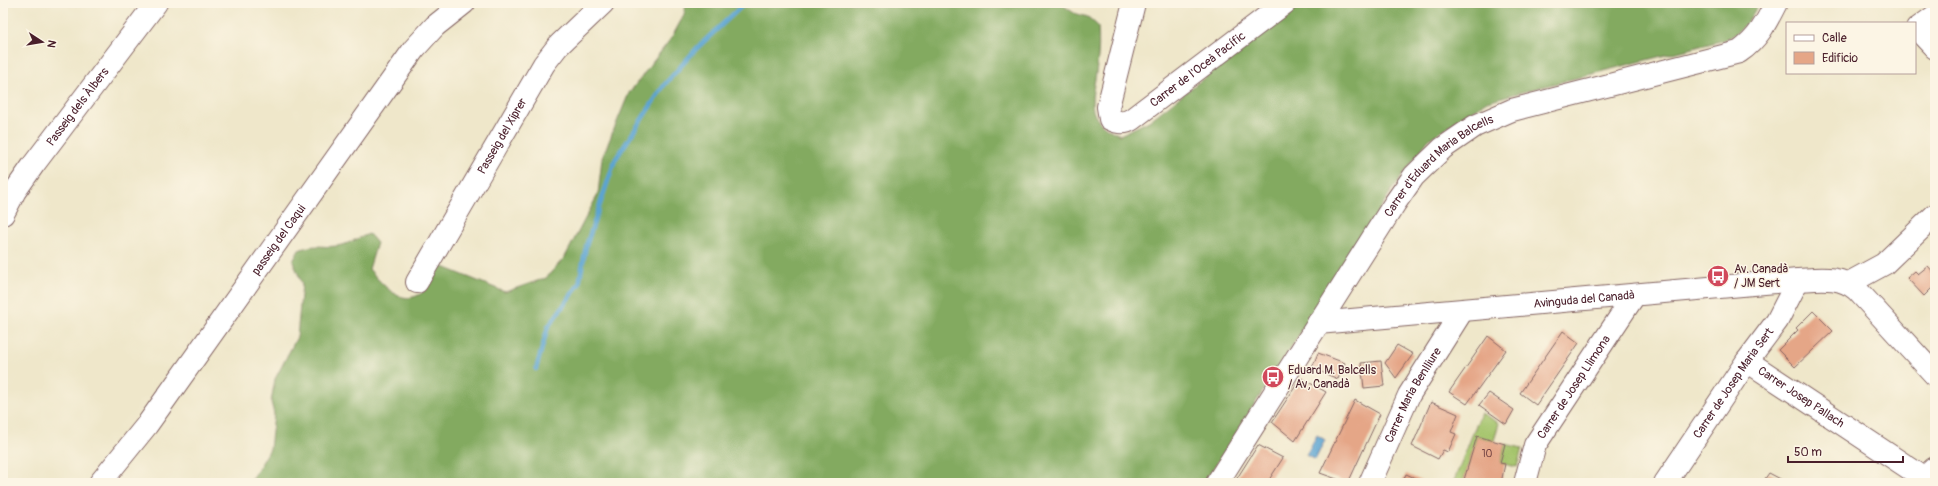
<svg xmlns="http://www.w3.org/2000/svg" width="1938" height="486" viewBox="0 0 1938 486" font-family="Pangolin,sans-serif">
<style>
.green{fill:#a4c46c;stroke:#77724c}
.forest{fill:#83aa60;stroke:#666446}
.water{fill:#5ba4d2;stroke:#52627e}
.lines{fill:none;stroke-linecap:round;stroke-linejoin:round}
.stream{stroke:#5ba4d2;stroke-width:4.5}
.building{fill:#e5a687}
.minor-casing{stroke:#846563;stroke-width:24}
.minor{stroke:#fff;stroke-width:22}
.labels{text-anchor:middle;stroke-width:3;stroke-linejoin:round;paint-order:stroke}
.number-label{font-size:10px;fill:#714142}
.street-label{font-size:12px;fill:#4a1f2b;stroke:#fcf5e5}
.poi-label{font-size:12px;fill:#4a1f2b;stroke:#fcf5e5;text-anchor:start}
</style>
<rect width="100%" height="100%" fill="#fcf5e5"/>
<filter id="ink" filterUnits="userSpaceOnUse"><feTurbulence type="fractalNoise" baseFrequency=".025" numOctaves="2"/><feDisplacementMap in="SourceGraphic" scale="8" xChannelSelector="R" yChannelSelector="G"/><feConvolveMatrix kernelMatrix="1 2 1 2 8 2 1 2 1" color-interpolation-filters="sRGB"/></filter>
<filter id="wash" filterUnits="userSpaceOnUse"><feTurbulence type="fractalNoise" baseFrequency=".012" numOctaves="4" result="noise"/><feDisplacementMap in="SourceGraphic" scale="16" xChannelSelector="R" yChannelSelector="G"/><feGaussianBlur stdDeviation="0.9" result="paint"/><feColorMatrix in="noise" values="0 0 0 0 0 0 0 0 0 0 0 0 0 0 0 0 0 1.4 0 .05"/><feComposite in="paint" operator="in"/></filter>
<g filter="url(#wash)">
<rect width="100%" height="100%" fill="#efe7ca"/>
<g class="green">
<polygon points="1481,413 1499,423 1494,441 1477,436 1463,483 1453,483"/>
<polygon points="1505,444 1522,448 1517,467 1500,463"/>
</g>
<path class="forest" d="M686 3H1060L1074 13 1088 17 1098 26C1099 39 1099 53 1097 66 1093 99 1081 118 1120 135L1149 121 1300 3H1759C1749 21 1743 32 1724 40L1487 101 1429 139 1392 190 1204 483H250L270 449 274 414 271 402 275 379 297 337 302 284 293 261 299 250C316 243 320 248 336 246 347 245 358 238 369 234L377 243 369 269C382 284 402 309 423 292 430 286 436 274 441 266L505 292 546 278 565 257 598 194 602 158 629 93 672 37 684 15Z"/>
<polygon class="water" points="1317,435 1325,440 1315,460 1306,455"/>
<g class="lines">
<polyline class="stream" points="536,369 548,327 579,284 586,246 615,160 665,84 697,48 745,3"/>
</g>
<g id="blocks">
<g class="building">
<polygon points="1928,266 1935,274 1935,292 1932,288 1924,296 1907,278 1915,271 1918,274"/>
<polygon points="1813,311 1833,331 1795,367 1778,350 1798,330 1796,328"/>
<polygon points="1563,331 1579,343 1536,405 1520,393"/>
<polygon points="1488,336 1506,350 1467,404 1449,392"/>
<polygon points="1397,345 1413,354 1396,378 1385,363"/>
<polygon points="1318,353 1345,363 1338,379 1312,368"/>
<polygon points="1381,361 1384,386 1364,388 1361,363"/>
<polygon points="1301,378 1326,392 1295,441 1272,422"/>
<polygon points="1489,393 1514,410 1506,424 1479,405"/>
<polygon points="1355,400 1380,414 1348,483 1320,473"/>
<polygon points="1431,402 1458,414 1451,432 1456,434 1448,452 1443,450 1438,459 1412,446"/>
<polygon points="1477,436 1505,444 1500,463 1505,464 1501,483 1463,483"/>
<polygon points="1258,445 1283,458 1267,483 1234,483"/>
<polygon points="1769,473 1788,483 1762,483"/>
<polygon points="1406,474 1426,483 1402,483"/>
</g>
</g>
</g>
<g filter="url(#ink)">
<use href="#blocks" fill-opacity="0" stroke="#846563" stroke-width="1"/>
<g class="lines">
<g class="minor-casing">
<g id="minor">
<path id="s1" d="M1134 3 1108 107 1110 119C1118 123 1125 124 1132 119L1285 3"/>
<polyline points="1935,16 1917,29 1935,48"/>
<path id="s2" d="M3 214 15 191 34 164 156 3"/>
<path id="s3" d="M417 282 544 64 558 46 603 3"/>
<polyline points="1849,283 1884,264 1935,215"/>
<path id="s4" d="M1318 323 1798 280C1819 279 1840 275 1857 290L1935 375"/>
<path id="s5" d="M1747 361 1924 478 1935 468"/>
<path id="s6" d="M100 483 147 425 414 49 435 26 464 3"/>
<path id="s7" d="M1217 483 1395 203 1414 176 1443 148 1475 126 1512 110 1739 52C1758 39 1766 23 1776 3"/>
<path id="s8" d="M1370 483 1409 395 1462 311"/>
<path id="s9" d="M1525 483 1535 445 1634 296"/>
<path id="s10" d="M1665 483 1747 361 1777 321 1798 280"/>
</g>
</g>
<use href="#minor" class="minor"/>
</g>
</g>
<defs>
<g id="bus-disc" transform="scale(1.15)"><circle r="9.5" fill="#d1495b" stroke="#fcf5e5"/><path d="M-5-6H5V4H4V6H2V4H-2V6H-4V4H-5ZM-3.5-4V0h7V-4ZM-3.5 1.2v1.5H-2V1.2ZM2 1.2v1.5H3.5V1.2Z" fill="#fff"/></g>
</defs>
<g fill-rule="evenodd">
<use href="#bus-disc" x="1718" y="276"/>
<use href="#bus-disc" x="1273" y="377"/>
</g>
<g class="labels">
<g class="number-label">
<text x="1487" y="457">10</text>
</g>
<g class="street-label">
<text dy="4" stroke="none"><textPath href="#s1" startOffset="225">Carrer de l'Oceà Pacífic</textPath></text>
<text dy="4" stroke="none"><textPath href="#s2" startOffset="131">Passeig dels Àlbers</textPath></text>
<text dy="4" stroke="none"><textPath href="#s3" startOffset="169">Passeig del Xiprer</textPath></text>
<text dy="4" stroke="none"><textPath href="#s7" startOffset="390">Carrer d'Eduard Maria Balcells</textPath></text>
<text dy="4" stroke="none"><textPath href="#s6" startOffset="302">passeig del Caqui</textPath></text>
<text dy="4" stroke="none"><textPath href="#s4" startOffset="267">Avinguda del Canadà</textPath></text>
<text dy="4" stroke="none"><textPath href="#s10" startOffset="121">Carrer de Josep Maria Sert</textPath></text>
<text dy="4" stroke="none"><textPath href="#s9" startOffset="109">Carrer de Josep Llimona</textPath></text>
<text dy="4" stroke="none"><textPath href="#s8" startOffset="98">Carrer Maria Benlliure</textPath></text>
<text dy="4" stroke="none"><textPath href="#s5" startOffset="65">Carrer Josep Pallach</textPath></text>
</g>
<g class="poi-label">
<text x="1734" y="273">Av. Canadà<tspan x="1734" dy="14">/ JM Sert</tspan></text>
<text x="1288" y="374">Eduard M. Balcells<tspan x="1288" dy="14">/ Av, Canadà</tspan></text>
</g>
</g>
<rect width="1938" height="486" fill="none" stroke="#fcf5e5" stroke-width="16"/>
<rect x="1786" y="22" width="130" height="52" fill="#fcf5e5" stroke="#b59f9b"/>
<rect x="1794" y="35" width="20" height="6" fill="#ffffff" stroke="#b59f9b"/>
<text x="1822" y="42" font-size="12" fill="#4a1f2b">Calle</text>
<rect x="1794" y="52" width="20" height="12" fill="#e5a687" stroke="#b59f9b"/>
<text x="1822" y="62" font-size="12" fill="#4a1f2b">Edificio</text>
<g transform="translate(42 42) rotate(102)" stroke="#fcf5e5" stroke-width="3" paint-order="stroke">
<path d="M0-3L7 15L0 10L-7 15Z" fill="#4a1f2b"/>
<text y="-6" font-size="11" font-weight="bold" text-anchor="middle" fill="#4a1f2b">N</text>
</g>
<path d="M1788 456v6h115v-6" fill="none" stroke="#4a1f2b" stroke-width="2"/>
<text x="1794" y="456" font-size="12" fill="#4a1f2b" stroke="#fcf5e5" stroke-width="3" paint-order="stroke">50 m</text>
</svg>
